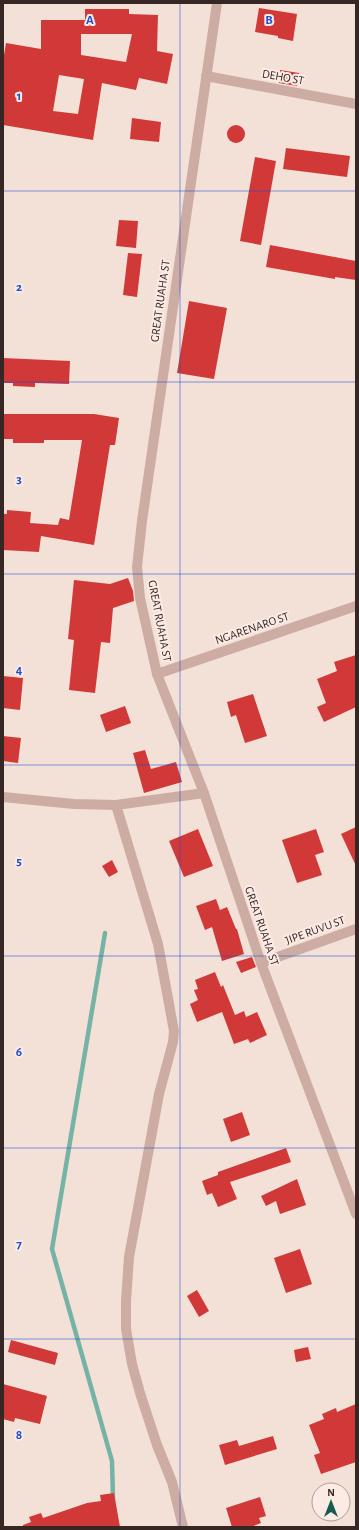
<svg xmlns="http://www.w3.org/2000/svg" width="359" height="1530" viewBox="0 0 359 1530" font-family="'Alegreya Sans',sans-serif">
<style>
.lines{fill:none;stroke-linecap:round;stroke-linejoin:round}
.stream{stroke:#74b3a6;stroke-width:4.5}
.building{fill:#d13938;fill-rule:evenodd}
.minor{stroke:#ccaca3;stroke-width:10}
.grid{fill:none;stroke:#1d4ed8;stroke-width:1;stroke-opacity:0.55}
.labels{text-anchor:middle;stroke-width:4;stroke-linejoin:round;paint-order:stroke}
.street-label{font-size:12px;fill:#362725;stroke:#fbebe4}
.grid-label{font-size:13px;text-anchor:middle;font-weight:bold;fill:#1d4ed8;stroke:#fbebe4;stroke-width:4;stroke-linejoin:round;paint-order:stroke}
</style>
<rect width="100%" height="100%" fill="#f3e0d7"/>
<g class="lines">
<polyline class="stream" points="105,933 52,1249 112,1461 113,1499"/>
</g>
<g class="building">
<polygon points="259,8 297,14 293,41 278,38 278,36 255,32"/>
<path d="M85 9H129V14L158 15 157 51 173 54 167 84 139 78 136 90 102 83 93 140 3 125V61L6 43 41 49V20H85ZM81 34H132L126 62 81 55ZM59 75 84 79 78 114 53 111Z"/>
<polygon points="280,70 299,73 297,86 279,83"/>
<polygon points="132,118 161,122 159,142 130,139"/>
<circle cx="236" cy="134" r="9"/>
<polygon points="286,148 350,156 347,177 283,169"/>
<polygon points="255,157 276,161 261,245 240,241"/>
<polygon points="119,220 138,221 136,248 116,246"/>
<polygon points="270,245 356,261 356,280 335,277 335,279 266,267"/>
<polygon points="128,253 142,254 137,297 123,295"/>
<polygon points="189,301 227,308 214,379 177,373"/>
<polygon points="3,358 70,361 69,384 35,383 35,387 13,386 13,383 3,383"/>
<polygon points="3,414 94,414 119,418 115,445 110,445 94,545 41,536 39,552 3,550 3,514 7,514 7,510 31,512 30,523 58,525 60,518 69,520 82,440 44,440 44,443 13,443 13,439 3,439"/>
<polygon points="128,578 133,591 134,601 113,608 110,643 101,642 95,693 69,690 74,640 68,639 74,580 110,584"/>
<polygon points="356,655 356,707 324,722 317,707 326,703 317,679 337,671 334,662"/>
<polygon points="3,676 23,678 20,710 3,708"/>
<polygon points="253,694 267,736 245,743 236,715 231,717 227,702"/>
<polygon points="125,706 131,723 106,732 100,715"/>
<polygon points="3,736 21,738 18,763 3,761"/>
<polygon points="145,750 151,769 176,762 182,782 144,793 133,753"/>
<polygon points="356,827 356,866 341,834"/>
<polygon points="198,829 213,866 184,877 169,841"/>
<polygon points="316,829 324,852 315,855 322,875 297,883 282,840"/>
<polygon points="112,860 118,872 109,877 102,866"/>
<polygon points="216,899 220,910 227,907 236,929 237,929 244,954 222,961 212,927 205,930 196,906"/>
<polygon points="252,957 256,967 241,973 236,962"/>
<polygon points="215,972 221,987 223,985 235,1015 244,1011 246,1017 257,1012 267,1035 250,1043 248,1039 234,1044 222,1012 197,1022 190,1004 198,1000 194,990 198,989 195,980"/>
<polygon points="242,1112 250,1135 231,1142 223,1119"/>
<polygon points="286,1148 291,1162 230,1182 237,1199 218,1207 212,1193 207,1195 202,1181 218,1175 218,1172"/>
<polygon points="297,1179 306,1205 280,1214 276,1201 266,1206 261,1196"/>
<polygon points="300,1249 312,1284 286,1293 274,1258"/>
<polygon points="197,1290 209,1311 199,1317 187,1296"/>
<polygon points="11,1340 58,1353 55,1365 8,1352"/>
<polygon points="308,1347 311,1359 296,1362 294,1350"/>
<polygon points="3,1384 47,1396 40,1424 15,1418 14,1422 3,1419"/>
<polygon points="356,1404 356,1462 321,1474 314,1455 320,1453 309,1425 324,1419 322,1414 336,1408 337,1412"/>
<polygon points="273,1436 277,1449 225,1465 219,1445 237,1440 239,1446"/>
<polygon points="114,1493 120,1527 23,1527 23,1525 31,1522 29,1517 41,1513 43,1518 87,1503 101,1501 100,1495"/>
<polygon points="260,1497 266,1516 259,1518 261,1523 251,1527 232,1527 226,1508"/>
</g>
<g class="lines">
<g class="minor">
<polyline points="217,3 142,521 137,567 140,598 157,674 204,793 261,963 356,1214"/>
<polyline points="206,76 356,104"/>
<polyline points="157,674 356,606"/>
<polyline points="3,797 74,804 116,805 204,793"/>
<polyline points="116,805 158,944 174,1031 173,1042 159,1094 129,1257 126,1301 126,1329 132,1364 140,1393 157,1445 172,1482 183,1527"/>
<polyline points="261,963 356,929"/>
</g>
</g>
<path class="grid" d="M180 3V1527M3 191H356M3 382H356M3 574H356M3 765H356M3 956H356M3 1148H356M3 1339H356"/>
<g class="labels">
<g class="street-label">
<text transform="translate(283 77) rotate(10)" y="4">DEHO ST</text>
<text transform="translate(160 301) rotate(-82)" y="4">GREAT RUAHA ST</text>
<text transform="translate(160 621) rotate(79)" y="4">GREAT RUAHA ST</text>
<text transform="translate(252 628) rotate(-19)" y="4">NGARENARO ST</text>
<text transform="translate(262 926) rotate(71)" y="4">GREAT RUAHA ST</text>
<text transform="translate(315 930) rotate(-20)" y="4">JIPE RUVU ST</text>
</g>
</g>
<g class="grid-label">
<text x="90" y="24">A</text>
<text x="269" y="24">B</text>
<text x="19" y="100">1</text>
<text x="19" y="291">2</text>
<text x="19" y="483">3</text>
<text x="19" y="674">4</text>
<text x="19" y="865">5</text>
<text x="19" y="1056">6</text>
<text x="19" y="1248">7</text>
<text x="19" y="1439">8</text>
</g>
<rect width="359" height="1530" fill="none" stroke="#362725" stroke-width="8"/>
<g transform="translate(331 1502)"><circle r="19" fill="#fbebe4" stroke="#ac9d98"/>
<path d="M0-3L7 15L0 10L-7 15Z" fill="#175b50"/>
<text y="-6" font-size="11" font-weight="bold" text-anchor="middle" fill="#362725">N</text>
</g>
</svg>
